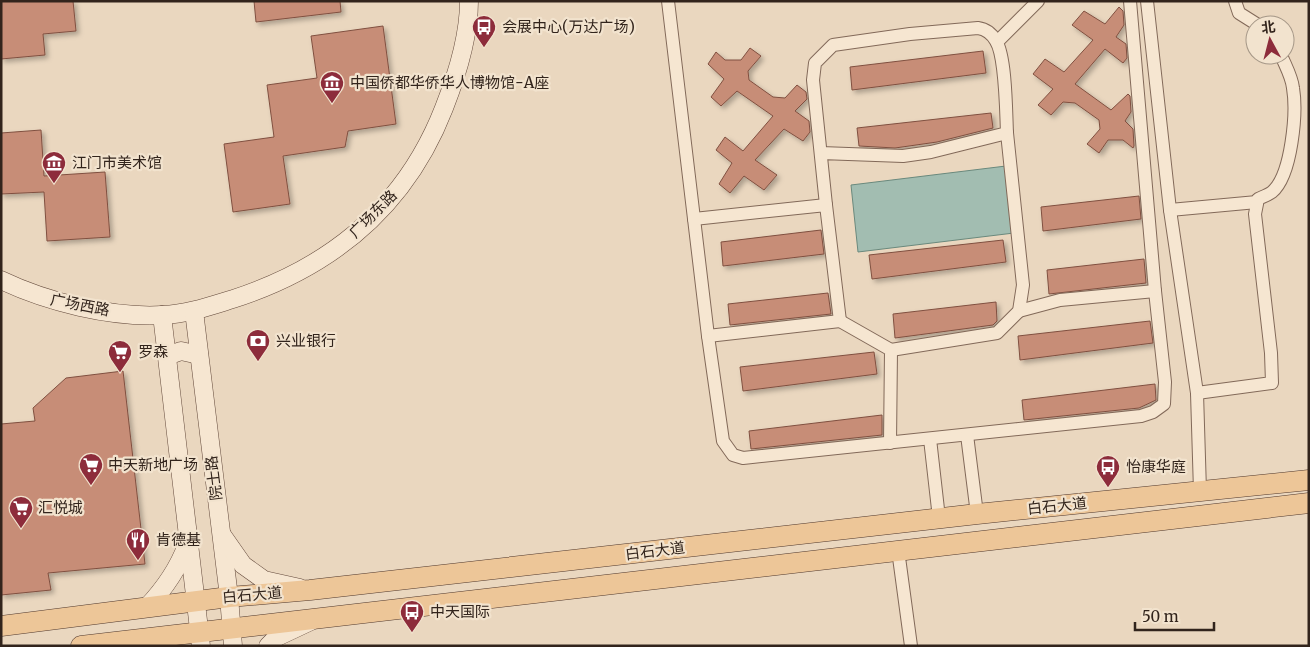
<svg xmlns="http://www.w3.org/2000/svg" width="1310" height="647" viewBox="0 0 1310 647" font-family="Merriweather,'Noto Sans SC',serif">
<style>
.water{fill:#a2bdb1;stroke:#6a897d}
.building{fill:#c78d77;stroke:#805040;filter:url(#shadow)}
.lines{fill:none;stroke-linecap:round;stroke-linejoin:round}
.minor-casing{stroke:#826959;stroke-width:14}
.secondary-casing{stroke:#644a3c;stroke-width:19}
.primary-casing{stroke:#50382d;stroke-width:21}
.minor{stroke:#f6e6d1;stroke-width:12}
.secondary{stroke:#f6e6d1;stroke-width:18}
.primary{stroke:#edc698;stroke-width:20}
.labels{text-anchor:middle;stroke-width:4.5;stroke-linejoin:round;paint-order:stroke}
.poi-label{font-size:15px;fill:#32241c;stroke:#f2e3ce;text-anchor:start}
.street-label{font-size:15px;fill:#32241c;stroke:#f2e3ce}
</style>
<defs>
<filter id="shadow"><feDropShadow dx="3" dy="3" stdDeviation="2.5" flood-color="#0004"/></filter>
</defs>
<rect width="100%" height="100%" fill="#ead7bf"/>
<polygon class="water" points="1006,166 1014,233 858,252 851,185"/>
<g class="building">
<polygon points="1,1 73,1 76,31 43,34 45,55 1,59"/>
<polygon points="254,1 340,1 341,12 256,22"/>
<polygon points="1119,7 1123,11 1124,25 1116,37 1126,44 1127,58 1123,63 1105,49 1075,84 1111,110 1128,94 1130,96 1131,112 1125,121 1133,129 1134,146 1133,148 1123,140 1108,140 1099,153 1087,144 1100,129 1099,120 1075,103 1063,102 1051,115 1038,105 1053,89 1033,74 1045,59 1064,72 1093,40 1072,25 1084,11 1105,24"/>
<polygon points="383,26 396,124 348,131 345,147 283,156 290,204 233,212 224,144 274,137 267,85 317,78 311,36"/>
<polygon points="750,48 761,56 748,71 749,80 773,97 785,98 797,85 806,92 807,99 795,111 809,121 810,132 803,141 784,129 755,160 777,175 764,190 744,176 730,193 719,184 732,163 716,150 725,137 743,151 773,116 737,91 721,106 711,97 724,79 708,64 716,52 725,60 741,60"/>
<polygon points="983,51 986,73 852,90 850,67"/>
<polygon points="991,113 993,128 937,142 895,148 859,146 857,128"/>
<polygon points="41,130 44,176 105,172 110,237 47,241 44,192 1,194 1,133"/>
<polygon points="1139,196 1141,219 1043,231 1041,207"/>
<polygon points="821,230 824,254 723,266 721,242"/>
<polygon points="1003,240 1006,262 872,279 869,255"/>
<polygon points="1144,259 1146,283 1049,294 1047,270"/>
<polygon points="828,293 831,314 730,325 728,304"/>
<polygon points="996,302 997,321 993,325 895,338 893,314"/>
<polygon points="1150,321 1153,343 1020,360 1018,336"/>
<polygon points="874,352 877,374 743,391 740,367"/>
<polygon points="123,371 145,564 48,573 51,590 1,595 1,424 35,421 33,408 66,378"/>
<polygon points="1155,384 1156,400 1139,408 1024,420 1022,400"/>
<polygon points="882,415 882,435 751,449 749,431"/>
</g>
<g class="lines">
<g class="minor-casing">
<g id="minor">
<polyline points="668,1 708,336 723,441 733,455 743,458 1141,416 1153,412 1164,404 1165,382 1155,291 1130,1"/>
<polyline points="1147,1 1170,210 1197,393 1200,491"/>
<polyline points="1235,1 1239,13 1258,25"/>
<polyline points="997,42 1038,1"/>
<path d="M821 153 903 156 931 152 1007 133C1006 112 1006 57 996 41 992 34 986 29 978 28L910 34 833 45 815 63 813 80 826 205"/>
<polyline points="1170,210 1257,202"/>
<polyline points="694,219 826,205 840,321 708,336"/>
<polyline points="1019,311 1060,300 1155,291"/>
<polyline points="840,321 891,350 890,443"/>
<polyline points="891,350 997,333 1019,311 1023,285 1007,133"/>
<path d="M1197 393 1272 383 1271 353 1255 214 1258 199C1262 197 1268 195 1272 192 1292 175 1297 112 1293 88 1292 77 1285 65 1281 55"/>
<polyline points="967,435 977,514"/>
<polyline points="930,439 939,518"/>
<polyline points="898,550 911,646"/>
</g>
</g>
<g class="secondary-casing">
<g id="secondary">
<path d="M1 280C47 302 111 318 163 315 187 314 210 306 233 299 332 267 406 206 444 108 457 75 469 37 469 1"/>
<polyline points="194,311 229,597 233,646"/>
<polyline points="162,315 201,646"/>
<polyline points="167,356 181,351 199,355"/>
<polyline points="222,535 243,565 264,580 300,588"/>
<path d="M147 607C165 588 178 569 187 545"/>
<polyline points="268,646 277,637 311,621"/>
</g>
</g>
<g class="primary-casing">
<g id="primary">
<polyline points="1,626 229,597 310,590 977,514 1309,480"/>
<polyline points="81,646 1309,503"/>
</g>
</g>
<use href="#minor" class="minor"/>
<use href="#secondary" class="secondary"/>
<use href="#primary" class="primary"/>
</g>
<defs>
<g id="bus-pin" transform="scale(1.25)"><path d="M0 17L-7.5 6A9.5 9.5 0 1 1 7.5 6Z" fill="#8d2c3b" stroke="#f2e3ce"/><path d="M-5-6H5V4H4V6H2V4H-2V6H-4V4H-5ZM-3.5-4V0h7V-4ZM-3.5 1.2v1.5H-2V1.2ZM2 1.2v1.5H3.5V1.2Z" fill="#fff"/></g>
<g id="museum-pin" transform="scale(1.25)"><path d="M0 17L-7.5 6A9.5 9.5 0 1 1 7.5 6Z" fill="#8d2c3b" stroke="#f2e3ce"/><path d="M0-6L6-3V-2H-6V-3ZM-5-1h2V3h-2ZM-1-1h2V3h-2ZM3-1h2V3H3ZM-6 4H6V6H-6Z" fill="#fff"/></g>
<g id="bank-pin" transform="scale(1.25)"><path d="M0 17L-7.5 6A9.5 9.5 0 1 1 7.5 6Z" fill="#8d2c3b" stroke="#f2e3ce"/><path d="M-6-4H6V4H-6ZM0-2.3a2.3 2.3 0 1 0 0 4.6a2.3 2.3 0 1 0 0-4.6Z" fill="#fff"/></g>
<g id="supermarket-pin" transform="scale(1.25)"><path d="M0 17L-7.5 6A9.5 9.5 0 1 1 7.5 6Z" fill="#8d2c3b" stroke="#f2e3ce"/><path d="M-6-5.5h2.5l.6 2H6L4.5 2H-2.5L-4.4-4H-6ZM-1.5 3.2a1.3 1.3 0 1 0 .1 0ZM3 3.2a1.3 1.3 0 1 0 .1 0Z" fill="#fff"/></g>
<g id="restaurant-pin" transform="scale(1.25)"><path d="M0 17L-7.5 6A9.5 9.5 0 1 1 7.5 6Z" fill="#8d2c3b" stroke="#f2e3ce"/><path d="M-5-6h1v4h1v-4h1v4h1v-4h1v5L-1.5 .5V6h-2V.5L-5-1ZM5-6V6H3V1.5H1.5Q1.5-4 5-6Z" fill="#fff"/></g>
</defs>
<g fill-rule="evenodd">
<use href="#bus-pin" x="484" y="27"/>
<use href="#museum-pin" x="332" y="83"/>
<use href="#museum-pin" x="54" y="163"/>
<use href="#bank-pin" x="258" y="341"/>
<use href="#supermarket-pin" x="120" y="352"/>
<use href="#supermarket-pin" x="91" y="465"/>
<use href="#bus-pin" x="1108" y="467"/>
<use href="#supermarket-pin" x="21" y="508"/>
<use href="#restaurant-pin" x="138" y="540"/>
<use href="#bus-pin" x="412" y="612"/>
</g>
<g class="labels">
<g class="poi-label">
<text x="502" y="32">会展中心(万达广场)</text>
<text x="350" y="88">中国侨都华侨华人博物馆-A座</text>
<text x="72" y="168">江门市美术馆</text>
<text x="276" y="346">兴业银行</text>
<text x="138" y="357">罗森</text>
<text x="108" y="470">中天新地广场</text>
<text x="1126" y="472">怡康华庭</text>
<text x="38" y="513">汇悦城</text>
<text x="156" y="545">肯德基</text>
<text x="430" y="617">中天国际</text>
</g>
<g class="street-label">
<text transform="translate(373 214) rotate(-45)" y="5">广场东路</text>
<text transform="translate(80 305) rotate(11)" y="5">广场西路</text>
<text transform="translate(214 478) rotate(-97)" y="5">院士路</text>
<text transform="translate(1057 506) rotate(-6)" y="5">白石大道</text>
<text transform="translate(655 551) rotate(-7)" y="5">白石大道</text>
<text transform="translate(252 595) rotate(-5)" y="5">白石大道</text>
</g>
</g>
<rect width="1310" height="647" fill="none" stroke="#32241c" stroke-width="5"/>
<g transform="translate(1270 40) rotate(353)"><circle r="24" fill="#f2e3ce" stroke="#a59787"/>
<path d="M0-4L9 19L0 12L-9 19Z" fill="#8d2c3b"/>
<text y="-8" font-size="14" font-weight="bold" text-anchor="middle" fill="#32241c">北</text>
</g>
<path d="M1135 622v8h79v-8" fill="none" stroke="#32241c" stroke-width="2.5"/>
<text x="1142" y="622" font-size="15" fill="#32241c" stroke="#f2e3ce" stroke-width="4" paint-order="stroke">50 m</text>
</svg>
